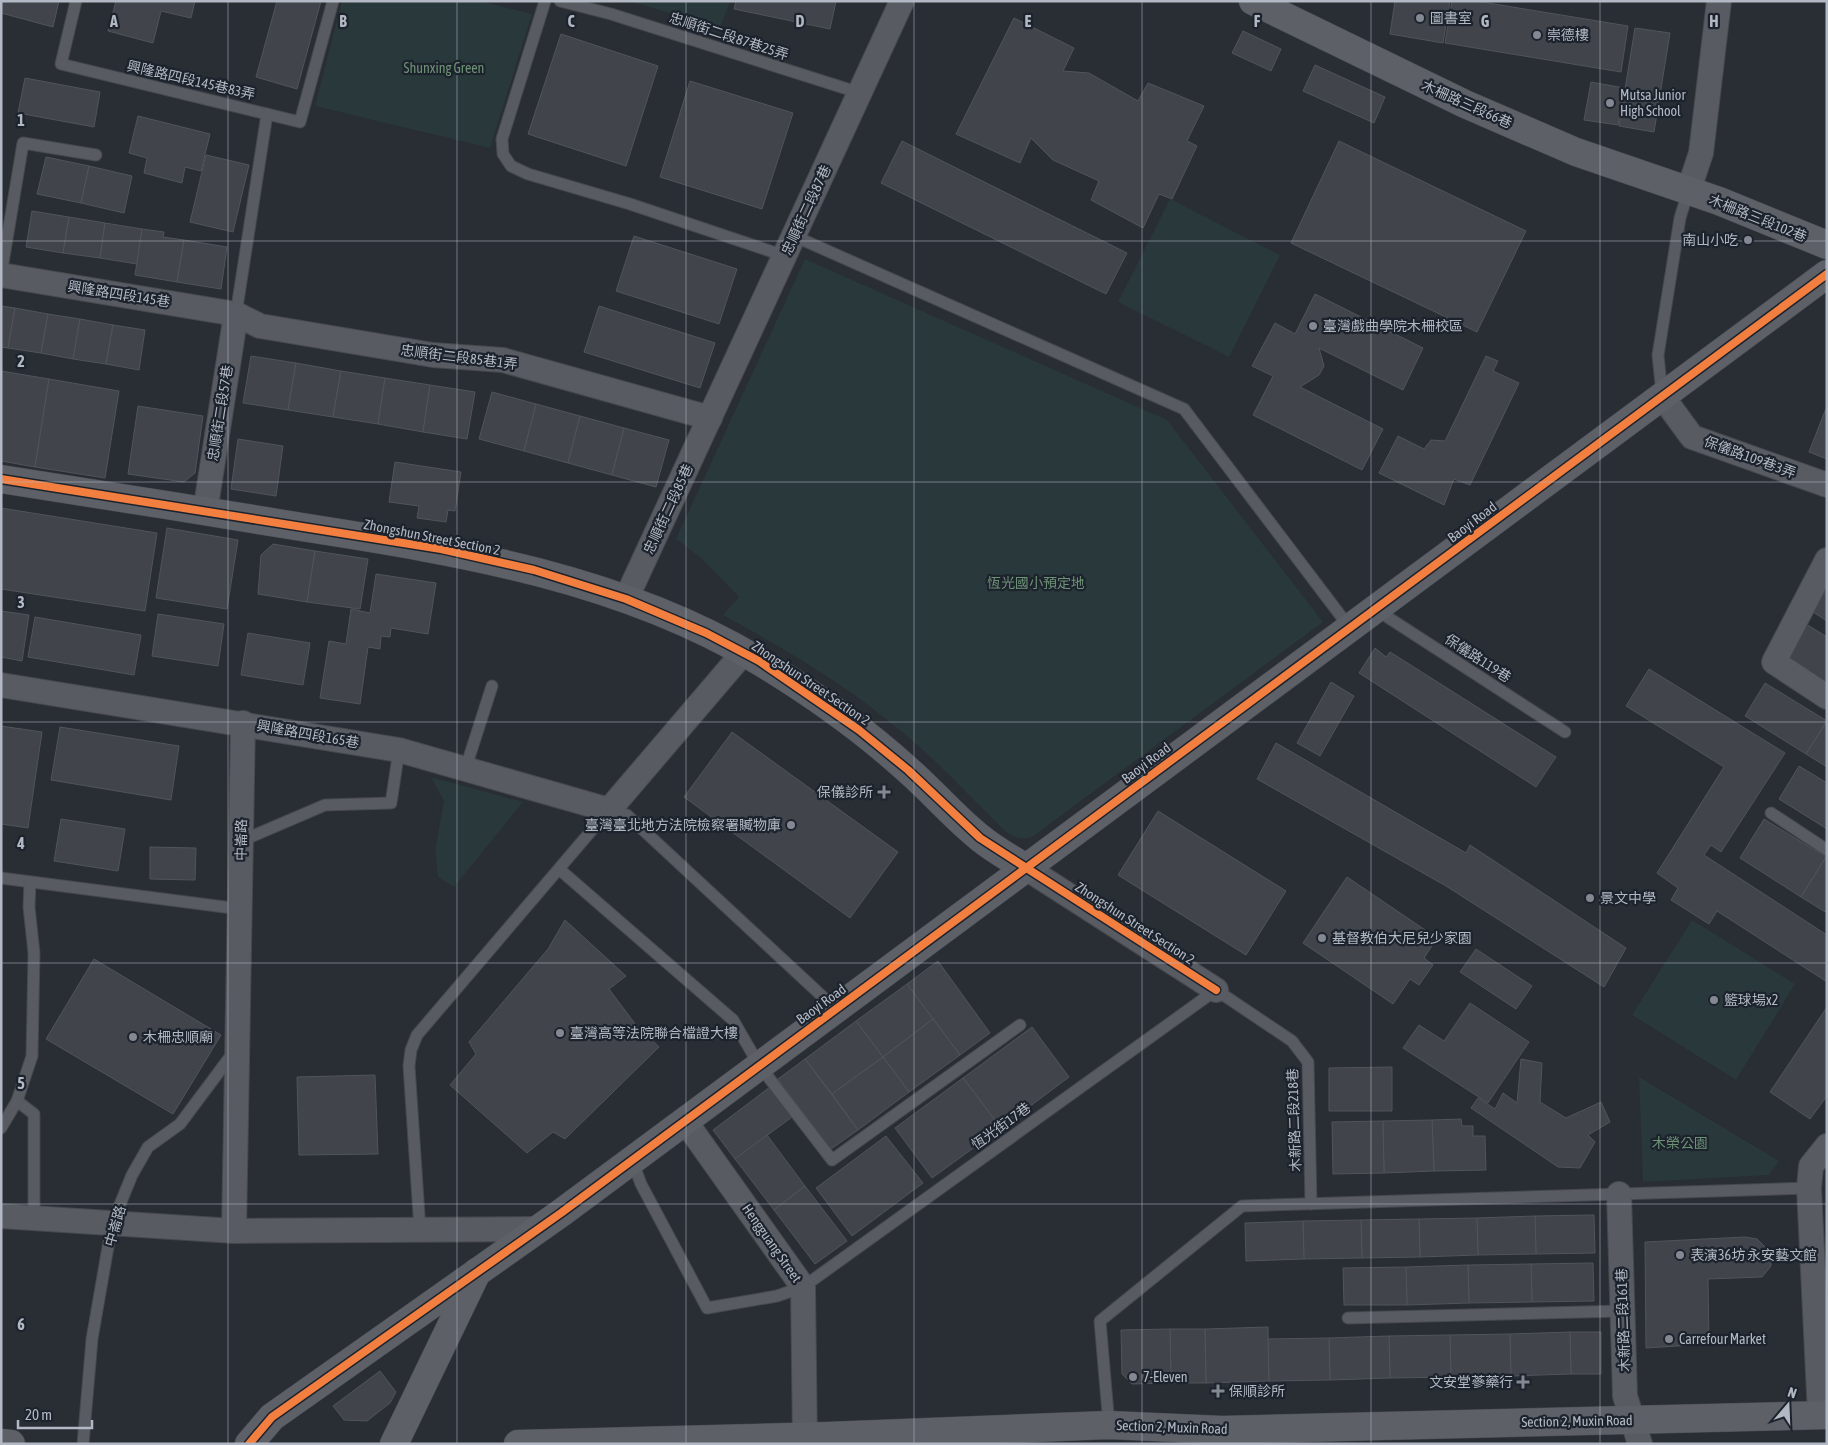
<svg xmlns="http://www.w3.org/2000/svg" width="1828" height="1445" viewBox="0 0 1828 1445" font-family="'Asap Condensed','Noto Sans TC',sans-serif">
<style>
.green{fill:#29383a}
.building{fill:#41444a;stroke:#50545b}
.lines{fill:none;stroke-linecap:round;stroke-linejoin:round}
.lane-casing{stroke:#45484d;stroke-width:13}
.street-casing{stroke:#45484d;stroke-width:26}
.secondary-casing{stroke:#464951;stroke-width:29}
.lane{stroke:#585b62;stroke-width:11}
.street{stroke:#585b62;stroke-width:24}
.secondary{stroke:#5d6066;stroke-width:28}
.cycleway-casing{stroke:#1d232d;stroke-width:11}
.cycleway{stroke:#f27e40;stroke-width:8}
.grid{fill:none;stroke:#b3b9c4;stroke-width:1;stroke-opacity:0.55}
.poi-dot{fill:#838892;stroke:#1d232d;stroke-width:2}
.labels{text-anchor:middle;stroke-width:4.5;stroke-linejoin:round;paint-order:stroke}
.poi-label{font-size:14px;fill:#b3b9c4;stroke:#1d232d;text-anchor:start}
.street-label{font-size:14px;fill:#b3b9c4;stroke:#1d232d}
.park-label{font-size:14px;fill:#6d9276;stroke:#1d232d}
.grid-label{font-size:16px;text-anchor:middle;font-weight:bold;fill:#b3b9c4;stroke:#1d232d;stroke-width:4.5;stroke-linejoin:round;paint-order:stroke}
</style>
<rect width="100%" height="100%" fill="#292d34"/>
<g class="green">
<polygon points="342,1 481,1 532,14 490,148 315,106"/>
<polygon points="629,1 730,1 730,2 720,28"/>
<polygon points="1170,199 1280,255 1229,357 1118,302"/>
<path d="M805 259 1167 420 1323 622 1032 837C1021 840 1014 838 1005 831 978 805 952 777 924 751 864 696 795 654 723 615L739 597 701 558 676 539Z"/>
<polygon points="431,777 523,802 454,887 438,877 435,850 444,801"/>
<polygon points="1692,920 1795,984 1736,1080 1632,1015"/>
<polygon points="1639,1077 1779,1161 1769,1175 1643,1182"/>
</g>
<g class="building">
<polygon points="1,1 59,1 53,27 1,13"/>
<polygon points="116,1 195,1 191,18 161,11 153,43 108,31"/>
<polygon points="277,1 321,1 297,89 256,77"/>
<polygon points="736,1 836,1 830,29 734,9"/>
<polygon points="1395,1 1450,1 1443,43 1390,34"/>
<polygon points="1452,1 1476,1 1628,26 1621,72 1445,43"/>
<polygon points="1014,18 1074,48 1063,71 1089,73 1138,101 1148,83 1204,106 1187,141 1197,146 1172,199 1159,194 1143,228 1091,200 1099,181 1053,160 1031,138 1020,163 956,134"/>
<polygon points="1635,28 1670,33 1654,132 1619,126"/>
<polygon points="1243,31 1281,49 1271,71 1232,53"/>
<polygon points="561,34 658,66 626,166 528,134"/>
<polygon points="1315,65 1385,97 1374,123 1303,91"/>
<polygon points="25,78 100,92 94,127 18,113"/>
<polygon points="690,81 793,113 762,209 660,177"/>
<polygon points="1591,82 1624,88 1618,125 1584,120"/>
<polygon points="138,116 210,134 201,171 185,167 182,183 144,173 147,158 129,153"/>
<polygon points="902,141 1127,253 1106,294 881,183"/>
<polygon points="1339,141 1526,231 1477,332 1291,243"/>
<polygon points="206,155 249,165 233,232 190,222"/>
<polygon points="46,157 89,166 81,203 37,194"/>
<polygon points="89,166 132,176 124,213 81,203"/>
<polygon points="32,211 69,217 63,253 26,247"/>
<polygon points="69,217 105,223 100,258 63,253"/>
<polygon points="105,223 142,229 137,264 100,258"/>
<polygon points="142,229 164,232 163,237 184,240 177,282 135,275"/>
<polygon points="634,236 737,269 719,324 616,291"/>
<polygon points="184,240 227,247 221,289 177,282"/>
<polygon points="1315,294 1423,348 1403,390 1319,348 1324,366 1319,375 1300,387 1383,429 1362,470 1253,415 1273,376 1252,366 1275,323 1295,334"/>
<polygon points="1,306 15,308 8,348 1,347"/>
<polygon points="599,306 715,343 700,388 584,352"/>
<polygon points="15,308 48,314 41,353 8,348"/>
<polygon points="48,314 80,319 73,359 41,353"/>
<polygon points="80,319 113,325 106,364 73,359"/>
<polygon points="113,325 145,330 139,370 106,364"/>
<polygon points="251,356 296,363 288,410 243,403"/>
<polygon points="1486,356 1498,361 1493,371 1519,383 1470,485 1454,479 1444,505 1379,473 1398,436 1424,449 1431,440 1445,441"/>
<polygon points="296,363 341,371 333,417 288,410"/>
<polygon points="1,371 49,379 35,467 1,461"/>
<polygon points="341,371 385,378 378,424 333,417"/>
<polygon points="385,378 430,385 423,432 378,424"/>
<polygon points="49,379 119,391 105,478 35,467"/>
<polygon points="430,385 475,392 467,439 423,432"/>
<polygon points="492,392 536,404 524,451 479,439"/>
<polygon points="536,404 580,416 568,463 524,451"/>
<polygon points="138,406 203,416 195,473 184,482 128,474"/>
<polygon points="1827,406 1827,459 1809,452"/>
<polygon points="580,416 624,428 612,475 568,463"/>
<polygon points="624,428 669,440 656,487 612,475"/>
<polygon points="238,439 283,446 276,496 231,489"/>
<polygon points="395,462 461,472 455,511 448,510 446,522 417,518 419,506 389,502"/>
<polygon points="1,508 157,533 145,611 1,589"/>
<polygon points="167,528 238,540 227,609 156,598"/>
<polygon points="273,544 315,551 307,602 258,594 261,555"/>
<polygon points="315,551 368,559 360,609 307,602"/>
<polygon points="376,574 436,583 428,634 391,628 390,637 381,636 380,649 368,647 360,704 320,698 329,641 346,644 351,609 370,613"/>
<polygon points="1827,589 1827,621 1813,612"/>
<polygon points="1,611 29,615 22,661 1,657"/>
<polygon points="158,614 224,624 218,666 152,656"/>
<polygon points="35,617 141,635 134,675 28,657"/>
<polygon points="1806,624 1827,637 1827,683 1785,657"/>
<polygon points="248,633 310,643 303,685 241,675"/>
<polygon points="1375,648 1386,657 1390,652 1556,757 1536,787 1359,673"/>
<polygon points="1649,669 1785,753 1721,852 1711,845 1704,855 1827,935 1827,982 1717,911 1709,924 1671,900 1678,888 1657,873 1724,767 1626,706"/>
<polygon points="1331,682 1354,696 1320,756 1297,743"/>
<polygon points="1765,683 1827,721 1806,754 1745,716"/>
<polygon points="1827,721 1827,767 1806,754"/>
<polygon points="1,726 42,732 28,828 1,824"/>
<polygon points="60,727 179,746 171,800 51,780"/>
<polygon points="732,732 898,852 850,918 684,797"/>
<polygon points="1276,743 1466,853 1470,845 1626,948 1604,987 1446,886 1257,779"/>
<polygon points="1799,766 1827,783 1827,829 1779,799"/>
<polygon points="1158,811 1286,891 1246,955 1118,875"/>
<polygon points="61,819 125,829 118,871 54,861"/>
<polygon points="1764,819 1826,857 1801,897 1740,858"/>
<polygon points="150,847 196,848 195,880 150,879"/>
<polygon points="1826,857 1827,858 1827,913 1801,897"/>
<polygon points="1347,877 1437,938 1424,958 1433,965 1419,985 1410,979 1393,1004 1303,943"/>
<polygon points="565,920 626,976 609,989 636,1025 659,1047 565,1139 553,1132 527,1153 450,1085 476,1054 469,1042 548,949"/>
<polygon points="1476,949 1532,986 1516,1009 1460,972"/>
<polygon points="94,959 221,1035 173,1114 46,1039"/>
<polygon points="938,961 990,1033 960,1055 907,984"/>
<polygon points="907,984 933,1019 883,1057 856,1021"/>
<polygon points="1470,1003 1529,1042 1488,1103 1403,1048 1419,1025 1444,1041"/>
<polygon points="1827,1007 1827,1096 1810,1119 1770,1092"/>
<polygon points="933,1019 960,1055 909,1092 883,1057"/>
<polygon points="856,1021 883,1057 832,1094 805,1059"/>
<polygon points="1032,1027 1069,1077 1001,1128 963,1078"/>
<polygon points="883,1057 909,1092 858,1130 832,1094"/>
<polygon points="805,1059 858,1130 831,1149 778,1079"/>
<polygon points="1521,1059 1542,1063 1540,1102 1566,1118 1601,1102 1610,1122 1588,1135 1595,1142 1580,1168 1558,1167 1471,1108 1478,1098 1495,1109 1503,1093 1517,1103"/>
<polygon points="1392,1067 1392,1111 1329,1111 1329,1068"/>
<polygon points="375,1075 378,1154 299,1155 297,1077"/>
<polygon points="963,1078 1001,1128 932,1178 895,1128"/>
<polygon points="770,1087 792,1117 735,1159 713,1130"/>
<polygon points="1461,1119 1462,1126 1473,1126 1473,1136 1485,1136 1486,1170 1434,1171 1432,1120"/>
<polygon points="1432,1120 1434,1171 1384,1173 1383,1121"/>
<polygon points="1383,1121 1384,1173 1333,1174 1332,1122"/>
<polygon points="767,1135 805,1186 774,1210 735,1159"/>
<polygon points="886,1136 923,1183 852,1236 816,1188"/>
<polygon points="805,1186 847,1241 815,1264 774,1210"/>
<polygon points="1594,1215 1595,1253 1536,1254 1535,1216"/>
<polygon points="1535,1216 1536,1254 1478,1255 1477,1218"/>
<polygon points="1477,1218 1478,1255 1420,1257 1419,1219"/>
<polygon points="1419,1219 1420,1257 1362,1258 1361,1220"/>
<polygon points="1361,1220 1362,1258 1304,1259 1303,1221"/>
<polygon points="1303,1221 1304,1259 1246,1261 1245,1223"/>
<polygon points="1745,1237 1757,1239 1770,1252 1771,1266 1762,1277 1708,1279 1709,1344 1646,1348 1645,1242"/>
<polygon points="1593,1263 1594,1301 1532,1302 1531,1264"/>
<polygon points="1531,1264 1532,1302 1469,1303 1468,1265"/>
<polygon points="1468,1265 1469,1303 1407,1305 1406,1267"/>
<polygon points="1406,1267 1407,1305 1344,1305 1343,1268"/>
<polygon points="1268,1327 1269,1381 1206,1383 1205,1329"/>
<polygon points="1170,1329 1205,1329 1206,1383 1171,1383"/>
<polygon points="1170,1329 1171,1383 1132,1384 1122,1374 1121,1330"/>
<polygon points="1570,1332 1601,1332 1601,1374 1571,1374"/>
<polygon points="1570,1332 1571,1374 1511,1376 1510,1334"/>
<polygon points="1510,1334 1511,1376 1451,1377 1450,1335"/>
<polygon points="1450,1335 1451,1377 1390,1378 1389,1336"/>
<polygon points="1389,1336 1390,1378 1330,1380 1329,1338"/>
<polygon points="1329,1338 1330,1380 1269,1381 1268,1339"/>
<polygon points="380,1371 396,1392 390,1403 367,1421 344,1420 333,1406"/>
</g>
<g class="lines">
<g class="lane-casing">
<g id="lane">
<polyline points="76,1 61,64 267,114 236,314"/>
<polyline points="545,1 502,139 503,154 511,166 528,174 630,204 785,256"/>
<polyline points="560,1 611,14 860,93"/>
<polyline points="267,114 300,122 333,1"/>
<polyline points="794,236 1184,409 1350,628"/>
<polyline points="1,275 23,143 96,155"/>
<polyline points="1662,394 1658,355 1680,218 1688,192"/>
<polyline points="1375,609 1565,732"/>
<polyline points="466,767 492,686"/>
<polyline points="1771,813 1827,850"/>
<polyline points="241,841 325,805 391,803 399,750"/>
<polyline points="559,869 733,1020 759,1065 832,1160 1020,1025"/>
<polyline points="1,878 240,909"/>
<polyline points="17,1101 34,1114 34,1218"/>
<polyline points="1,1128 17,1101 32,1056 34,953 29,907 30,882"/>
<polyline points="632,1160 641,1184 707,1308 777,1296 803,1287 1216,990 1292,1041 1308,1062 1311,1204"/>
<polyline points="420,1230 409,1066 411,1050 417,1035 609,810 627,815 836,1009"/>
<polyline points="1348,1318 1622,1311"/>
<polyline points="1109,1425 1100,1321 1242,1206 1809,1188"/>
<polyline points="83,1444 92,1339 112,1224 132,1175 148,1147 180,1124 233,1053"/>
</g>
</g>
<g class="street-casing">
<g id="street">
<polyline points="1688,192 1701,153 1719,1"/>
<polyline points="1,275 236,314 260,326 433,355 503,360 710,418"/>
<polyline points="1662,396 1692,437 1827,485"/>
<polyline points="205,512 236,314"/>
<polyline points="1827,560 1774,662 1827,697"/>
<polyline points="626,599 902,1"/>
<polyline points="1,685 399,750 609,810 744,652"/>
<polyline points="1026,868 1216,990"/>
<polyline points="685,1121 803,1287 805,1444"/>
<polyline points="1619,1194 1625,1396 1640,1444"/>
<polyline points="1,1216 234,1231 537,1229"/>
<polyline points="234,1231 243,723"/>
<polyline points="1820,1415 1809,1188 1811,1166 1827,1146"/>
</g>
</g>
<g class="secondary-casing">
<g id="secondary">
<polyline points="1253,1 1465,104 1576,152 1719,201 1827,245"/>
<path d="M1 479C103 495 206 511 308 528 462 552 623 579 759 661 812 693 864 730 909 771 933 792 954 817 979 837 993 849 1010 858 1026 868"/>
<polyline points="1,1443 11,1444"/>
<polyline points="249,1444 272,1417 561,1213 1827,274"/>
<polyline points="394,1444 477,1272"/>
<polyline points="518,1444 827,1436 1109,1425 1222,1430 1827,1415"/>
</g>
</g>
<use href="#lane" class="lane"/>
<use href="#street" class="street"/>
<use href="#secondary" class="secondary"/>
<g class="cycleway-casing">
<g id="cycleway">
<polyline points="1,479 441,549 534,570 626,599 706,633 759,661 859,730 908,770 980,838 1216,990"/>
<polyline points="249,1444 272,1417 561,1213 1827,274"/>
</g>
</g>
<use href="#cycleway" class="cycleway"/>
</g>
<path class="grid" d="M228 1V1444M457 1V1444M686 1V1444M914 1V1444M1142 1V1444M1371 1V1444M1600 1V1444M1 241H1827M1 482H1827M1 722H1827M1 963H1827M1 1204H1827"/>
<g class="poi-dot">
<circle cx="1420" cy="18" r="5"/>
<circle cx="1537" cy="35" r="5"/>
<circle cx="1610" cy="103" r="5"/>
<circle cx="1748" cy="240" r="5"/>
<circle cx="1313" cy="326" r="5"/>
<path d="M881.5 784.5h5v5h5v5h-5v5h-5v-5h-5v-5h5z"/>
<circle cx="791" cy="825" r="5"/>
<circle cx="1590" cy="898" r="5"/>
<circle cx="1322" cy="938" r="5"/>
<circle cx="1714" cy="1000" r="5"/>
<circle cx="560" cy="1033" r="5"/>
<circle cx="133" cy="1037" r="5"/>
<circle cx="1680" cy="1255" r="5"/>
<circle cx="1669" cy="1339" r="5"/>
<circle cx="1133" cy="1377" r="5"/>
<path d="M1520.5 1374.5h5v5h5v5h-5v5h-5v-5h-5v-5h5z"/>
<path d="M1215.5 1383.5h5v5h5v5h-5v5h-5v-5h-5v-5h5z"/>
</g>
<g class="labels">
<g class="poi-label">
<text x="1430" y="23">圖書室</text>
<text x="1547" y="40">崇德樓</text>
<text x="1620" y="100">Mutsa Junior<tspan x="1620" dy="16">High School</tspan></text>
<text x="1738" y="245" text-anchor="end">南山小吃</text>
<text x="1323" y="331">臺灣戲曲學院木柵校區</text>
<text x="873" y="797" text-anchor="end">保儀診所</text>
<text x="781" y="830" text-anchor="end">臺灣臺北地方法院檢察署贓物庫</text>
<text x="1600" y="903">景文中學</text>
<text x="1332" y="943">基督教伯大尼兒少家園</text>
<text x="1724" y="1005">籃球場x2</text>
<text x="570" y="1038">臺灣高等法院聯合檔證大樓</text>
<text x="143" y="1042">木柵忠順廟</text>
<text x="1690" y="1260">表演36坊 永安藝文館</text>
<text x="1679" y="1344">Carrefour Market</text>
<text x="1143" y="1382">7-Eleven</text>
<text x="1513" y="1387" text-anchor="end">文安堂蔘藥行</text>
<text x="1229" y="1396">保順診所</text>
</g>
<g class="street-label">
<text transform="translate(729 36) rotate(18)" y="5">忠順街二段87巷25弄</text>
<text transform="translate(191 80) rotate(13)" y="5">興隆路四段145巷83弄</text>
<text transform="translate(1467 104) rotate(24)" y="5">木柵路三段66巷</text>
<text transform="translate(806 210) rotate(-65)" y="5">忠順街二段87巷</text>
<text transform="translate(1758 218) rotate(22)" y="5">木柵路三段102巷</text>
<text transform="translate(119 294) rotate(9)" y="5">興隆路四段145巷</text>
<text transform="translate(459 357) rotate(7)" y="5">忠順街二段85巷1弄</text>
<text transform="translate(220 413) rotate(-81)" y="5">忠順街二段57巷</text>
<text transform="translate(1750 457) rotate(20)" y="5">保儀路109巷3弄</text>
<text transform="translate(668 509) rotate(-65)" y="5">忠順街二段85巷</text>
<text transform="translate(1472 522) rotate(-37)" y="5">Baoyi Road</text>
<text transform="translate(432 537) rotate(11)" y="5">Zhongshun Street Section 2</text>
<text transform="translate(1478 658) rotate(33)" y="5">保儀路119巷</text>
<text transform="translate(811 683) rotate(34)" y="5">Zhongshun Street Section 2</text>
<text transform="translate(308 734) rotate(10)" y="5">興隆路四段165巷</text>
<text transform="translate(1146 763) rotate(-37)" y="5">Baoyi Road</text>
<text transform="translate(241 840) rotate(-89)" y="5">中崙路</text>
<text transform="translate(1135 923) rotate(33)" y="5">Zhongshun Street Section 2</text>
<text transform="translate(821 1004) rotate(-36)" y="5">Baoyi Road</text>
<text transform="translate(1294 1120) rotate(-92)" y="5">木新路二段218巷</text>
<text transform="translate(1001 1126) rotate(-36)" y="5">恆光街17巷</text>
<text transform="translate(115 1226) rotate(-74)" y="5">中崙路</text>
<text transform="translate(772 1243) rotate(55)" y="5">Hengguang Street</text>
<text transform="translate(1623 1320) rotate(-92)" y="5">木新路二段161巷</text>
<text transform="translate(1577 1421) rotate(-1)" y="5">Section 2, Muxin Road</text>
<text transform="translate(1172 1427) rotate(2)" y="5">Section 2, Muxin Road</text>
</g>
<g class="park-label">
<text x="444" y="73">Shunxing Green</text>
<text x="1036" y="588">恆光國小預定地</text>
<text x="1680" y="1148">木榮公園</text>
</g>
</g>
<g class="grid-label">
<text x="114" y="27">A</text>
<text x="343" y="27">B</text>
<text x="571" y="27">C</text>
<text x="800" y="27">D</text>
<text x="1028" y="27">E</text>
<text x="1257" y="27">F</text>
<text x="1485" y="27">G</text>
<text x="1714" y="27">H</text>
<text x="21" y="126">1</text>
<text x="21" y="367">2</text>
<text x="21" y="608">3</text>
<text x="21" y="849">4</text>
<text x="21" y="1089">5</text>
<text x="21" y="1330">6</text>
</g>
<rect width="1828" height="1445" fill="none" stroke="#b3b9c4" stroke-width="5"/>
<g transform="translate(1788 1405) rotate(19)" stroke="#1d232d" stroke-width="4" paint-order="stroke">
<path d="M0-4L9 19L0 12L-9 19Z" fill="#b3b9c4"/>
<text y="-8" font-size="14" font-weight="bold" text-anchor="middle" fill="#b3b9c4">N</text>
</g>
<path d="M18 1420v8h74v-8" fill="none" stroke="#b3b9c4" stroke-width="2.5"/>
<text x="25" y="1420" font-size="15" fill="#b3b9c4" stroke="#1d232d" stroke-width="4" paint-order="stroke">20 m</text>
</svg>
